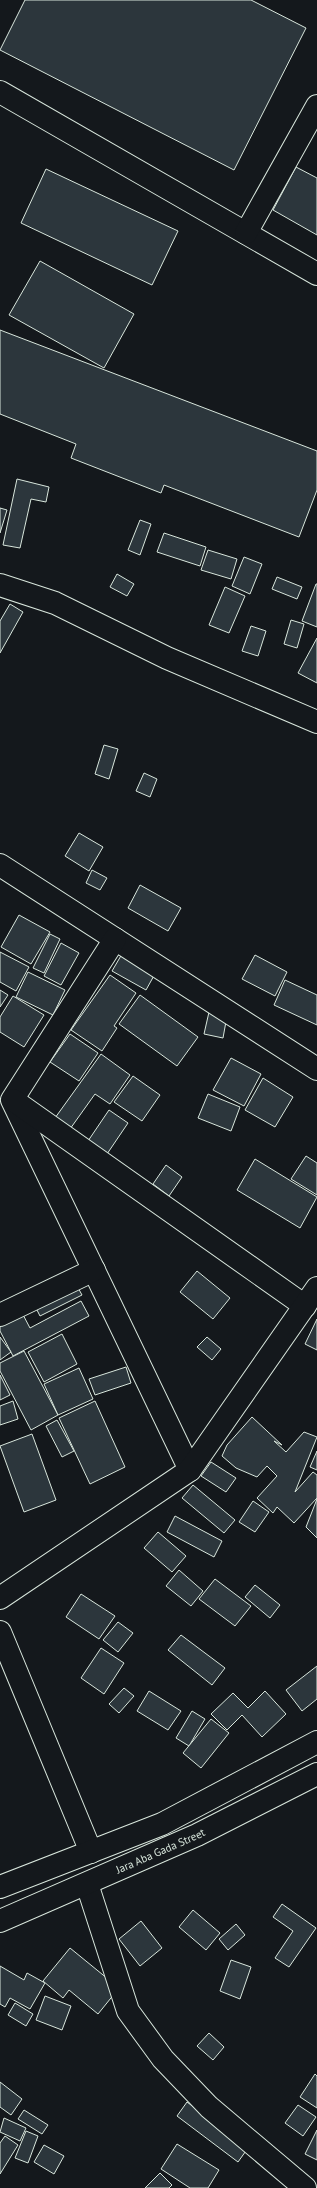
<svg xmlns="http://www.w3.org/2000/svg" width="317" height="2188" viewBox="0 0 317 2188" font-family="'PT Sans',sans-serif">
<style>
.building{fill:#2c363c;stroke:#d8e6dc}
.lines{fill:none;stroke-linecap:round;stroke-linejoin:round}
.minor-casing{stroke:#d8e6dc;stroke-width:24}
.primary-casing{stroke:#d8e6dc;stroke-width:24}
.minor{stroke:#14181c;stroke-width:22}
.primary{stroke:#14181c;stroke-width:22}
.labels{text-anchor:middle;stroke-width:3;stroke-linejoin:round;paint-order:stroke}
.street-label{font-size:11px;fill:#d8e6dc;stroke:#14181c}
</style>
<rect width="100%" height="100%" fill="#14181c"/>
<g class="building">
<polygon points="25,0 251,0 306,28 234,170 0,50"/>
<polygon points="296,167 317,178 317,235 273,210"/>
<polygon points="46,169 178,231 152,285 21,223"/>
<polygon points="40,261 134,314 104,368 9,315"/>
<polygon points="0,330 317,451 317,490 299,537 164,485 161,493 71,458 76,444 0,414"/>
<polygon points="17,479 49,487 46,502 31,499 20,548 3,545"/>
<polygon points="0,508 7,510 0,533"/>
<polygon points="140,520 151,524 140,555 128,550"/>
<polygon points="164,533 206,547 200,566 157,552"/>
<polygon points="208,550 237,559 231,579 201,570"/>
<polygon points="244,557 262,564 250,594 232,586"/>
<polygon points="117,574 134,584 127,596 110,587"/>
<polygon points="277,577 302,587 297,599 272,589"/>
<polygon points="316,584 317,584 317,627 302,621"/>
<polygon points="225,587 245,596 229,633 209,625"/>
<polygon points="10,604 23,612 0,653 0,621"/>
<polygon points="291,620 304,624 297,648 284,644"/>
<polygon points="251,626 266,631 258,656 242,651"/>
<polygon points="317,638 317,683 298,673"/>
<polygon points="104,745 118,749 109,779 95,774"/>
<polygon points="144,773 157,779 150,797 136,791"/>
<polygon points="79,833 103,847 89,871 65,856"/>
<polygon points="92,870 107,878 100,890 86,883"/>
<polygon points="140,885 181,908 168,931 128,908"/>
<polygon points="19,915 50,932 31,964 1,947"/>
<polygon points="50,934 60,939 44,973 33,968"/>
<polygon points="61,943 79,953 61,985 44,976"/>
<polygon points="0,952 29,967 16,991 0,982"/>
<polygon points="122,954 156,972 146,990 112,971"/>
<polygon points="255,955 287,972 275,996 242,979"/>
<polygon points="28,972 65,990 53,1015 16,997"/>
<polygon points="110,975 136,993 114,1026 117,1028 102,1051 71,1030"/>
<polygon points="285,980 317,995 317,1025 274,1005"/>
<polygon points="0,990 8,995 0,1007"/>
<polygon points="140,995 198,1037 177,1066 119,1024"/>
<polygon points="13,996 44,1015 24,1047 0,1032 0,1017"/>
<polygon points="209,1012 227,1016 223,1038 204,1034"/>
<polygon points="70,1034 98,1053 79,1081 50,1062"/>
<polygon points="101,1054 130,1075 110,1104 95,1094 70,1129 55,1118"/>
<polygon points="231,1058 261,1074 244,1106 213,1090"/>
<polygon points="133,1076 160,1095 142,1121 114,1102"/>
<polygon points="263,1078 293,1097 275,1127 245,1110"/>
<polygon points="208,1094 240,1107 231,1131 198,1118"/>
<polygon points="109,1110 128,1123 107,1154 88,1141"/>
<polygon points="306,1156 317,1163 317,1195 291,1179"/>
<polygon points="255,1159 317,1197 300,1228 237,1190"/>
<polygon points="166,1165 182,1177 169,1196 153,1184"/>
<polygon points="197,1271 230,1298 213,1319 180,1292"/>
<polygon points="76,1284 82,1295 40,1316 35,1306"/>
<polygon points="81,1301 89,1316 13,1356 0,1331 0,1320 20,1309 30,1328"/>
<polygon points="317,1319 317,1350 305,1344"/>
<polygon points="62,1334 77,1364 44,1382 28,1352"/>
<polygon points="0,1337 11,1352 0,1360"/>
<polygon points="207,1337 221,1349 212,1360 197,1347"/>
<polygon points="24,1351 58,1415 31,1430 0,1371 0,1363"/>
<polygon points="126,1367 131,1383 95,1395 89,1379"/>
<polygon points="79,1368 93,1399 58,1415 44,1384"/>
<polygon points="0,1375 10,1395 0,1400"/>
<polygon points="13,1401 18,1419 0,1425 0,1406"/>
<polygon points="95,1401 125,1467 90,1484 59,1418"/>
<polygon points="252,1417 282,1445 274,1441 286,1452 304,1432 317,1437 295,1492 313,1472 317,1475 317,1498 294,1523 277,1507 273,1513 257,1498 277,1476 267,1466 257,1477 236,1468 222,1456 227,1445"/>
<polygon points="57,1420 74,1451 62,1457 46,1426"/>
<polygon points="32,1434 56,1500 24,1512 0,1446"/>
<polygon points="317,1451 317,1470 310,1467"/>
<polygon points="211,1462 236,1478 226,1492 201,1476"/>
<polygon points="193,1485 235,1520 224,1533 182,1498"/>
<polygon points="317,1499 317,1538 306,1527"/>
<polygon points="253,1501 269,1512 255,1532 239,1522"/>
<polygon points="175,1516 222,1541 214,1557 167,1532"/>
<polygon points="158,1532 186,1556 172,1572 144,1548"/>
<polygon points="179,1570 203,1591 191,1606 166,1586"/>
<polygon points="215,1579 251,1606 235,1626 199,1599"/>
<polygon points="255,1585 280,1605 270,1618 245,1597"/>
<polygon points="81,1594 115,1616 99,1639 66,1617"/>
<polygon points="118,1622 133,1633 118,1652 103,1640"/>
<polygon points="181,1635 225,1668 212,1685 168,1650"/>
<polygon points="101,1648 124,1663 104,1694 81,1678"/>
<polygon points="317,1666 317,1699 302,1711 286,1690"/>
<polygon points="124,1688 134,1696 119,1713 109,1704"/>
<polygon points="149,1691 181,1711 168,1730 137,1711"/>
<polygon points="265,1691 286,1714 262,1737 242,1715 227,1730 211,1714 233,1693 248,1708"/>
<polygon points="192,1711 205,1719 189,1746 176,1738"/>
<polygon points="211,1719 229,1733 201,1768 183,1753"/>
<polygon points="282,1904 316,1928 289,1967 275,1958 293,1931 273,1917"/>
<polygon points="193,1910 220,1933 206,1950 179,1927"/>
<polygon points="141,1921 162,1948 140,1966 119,1939"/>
<polygon points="236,1924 245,1935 228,1950 219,1939"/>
<polygon points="70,1948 119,1988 98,2014 69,1990 63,1998 43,1981"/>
<polygon points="231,1960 251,1967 240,1999 220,1991"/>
<polygon points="0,1966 24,1980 27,1973 45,1983 30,2009 10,1998 5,2007 0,2004"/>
<polygon points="45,1996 71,2006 62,2030 36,2020"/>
<polygon points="15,2003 33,2014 26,2026 8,2015"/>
<polygon points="209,2033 224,2047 213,2060 197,2046"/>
<polygon points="315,2074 317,2076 317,2108 300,2097"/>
<polygon points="0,2082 22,2099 11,2115 0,2107"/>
<polygon points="187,2102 248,2148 238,2162 177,2116"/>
<polygon points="298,2105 316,2117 303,2136 285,2123"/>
<polygon points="24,2110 48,2125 42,2134 18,2119"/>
<polygon points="4,2118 26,2128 20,2141 0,2132"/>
<polygon points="317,2130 317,2160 305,2154"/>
<polygon points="26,2131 38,2136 28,2163 15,2158"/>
<polygon points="5,2136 18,2145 0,2174 0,2143"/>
<polygon points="177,2144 219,2170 208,2188 190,2188 161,2169"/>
<polygon points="44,2145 64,2156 54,2174 34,2162"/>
<polygon points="160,2173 172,2185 169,2188 145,2188"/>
</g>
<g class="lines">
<g class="minor-casing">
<g id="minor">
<polyline points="0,92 317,274"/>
<polyline points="246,233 317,106"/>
<polyline points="0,585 55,603 167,658 317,722"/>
<polyline points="0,865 317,1069"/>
<polyline points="115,939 12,1100 190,1470"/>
<polyline points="13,1100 305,1306"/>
<polyline points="0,1315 94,1270"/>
<polyline points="0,1598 190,1470 317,1288"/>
<polyline points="0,1632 91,1852"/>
<polyline points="87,1884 128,2011 163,2059 209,2107 305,2188"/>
</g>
</g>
<g class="primary-casing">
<g id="primary">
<polyline points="0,1887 162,1824 317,1742"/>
<path id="s1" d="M0 1921 197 1835 317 1774"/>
</g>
</g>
<use href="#minor" class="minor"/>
<use href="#primary" class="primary"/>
</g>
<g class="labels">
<g class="street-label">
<text dy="4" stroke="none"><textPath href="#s1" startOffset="175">Jara Aba Gada Street</textPath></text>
</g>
</g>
</svg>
